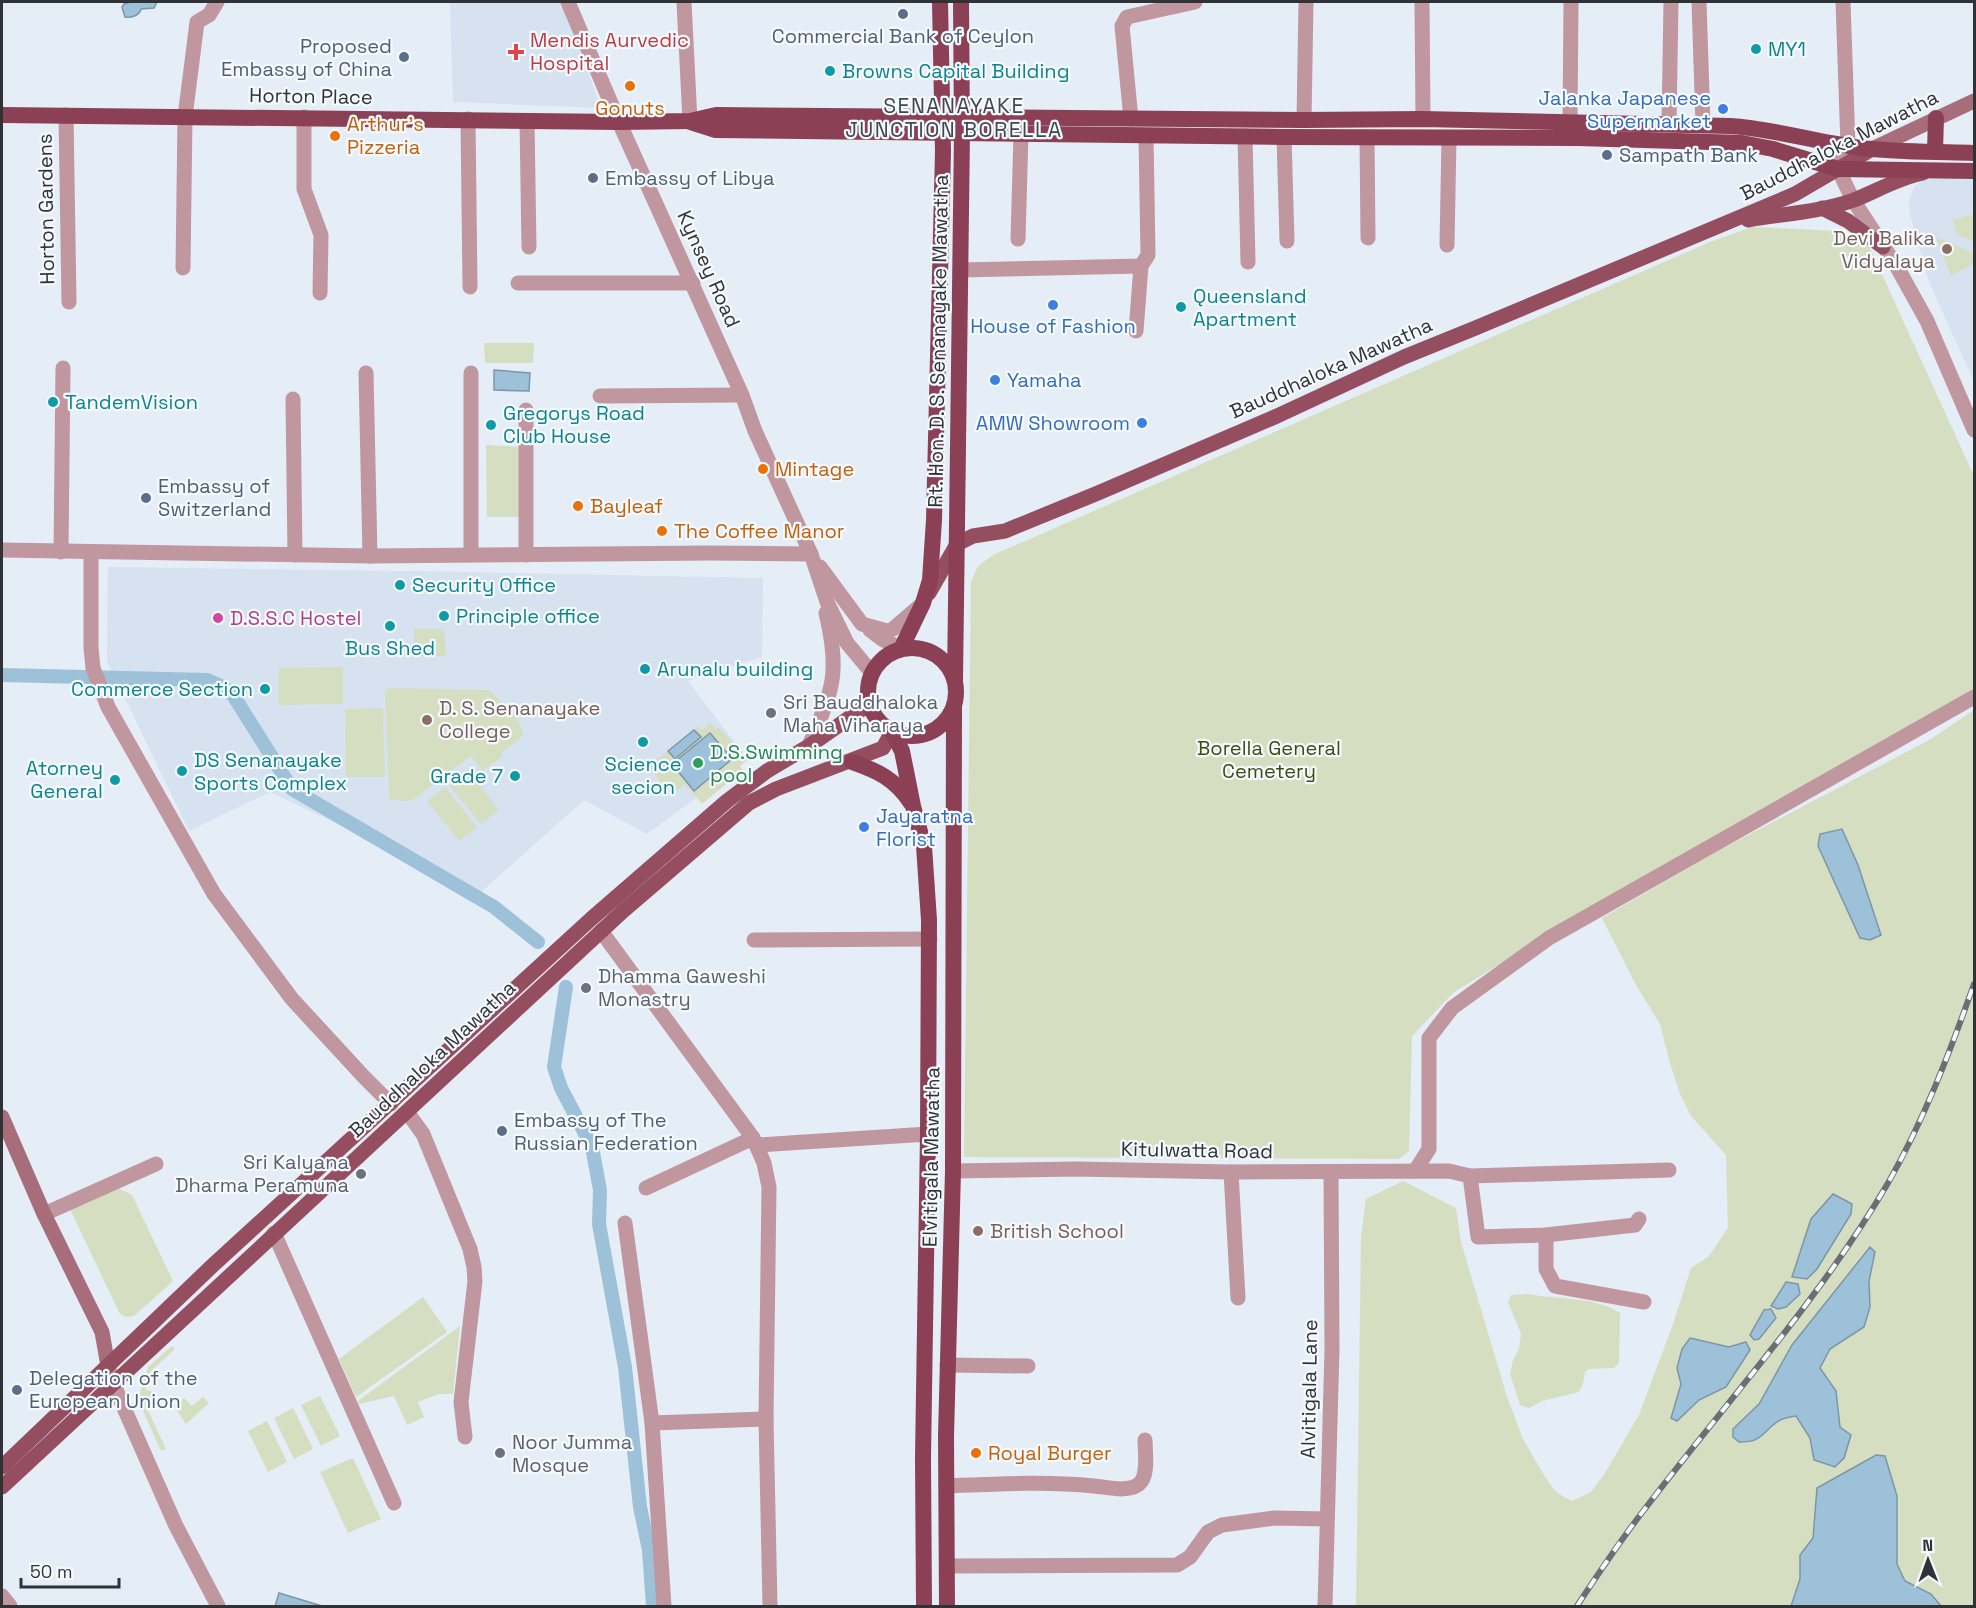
<svg xmlns="http://www.w3.org/2000/svg" width="1976" height="1608" viewBox="0 0 1976 1608" font-family="'Space Grotesk',sans-serif">
<style>
.built{fill:#d7e2f1}
.green{fill:#d6dec1}
.water{fill:#9cc1d9;stroke:#7c96a8;stroke-width:1.5}
.lines{fill:none;stroke-linecap:round;stroke-linejoin:round}
.canal{stroke:#9cc1d9;stroke-width:14}
.minor{stroke:#c0979f;stroke-width:15}
.tertiary{stroke:#c0979f;stroke-width:15}
.secondary{stroke:#a76d7a;stroke-width:15}
.primary{stroke:#944e60;stroke-width:15}
.trunk{stroke:#8c4055;stroke-width:16}
.rail-casing{stroke:#6b6f75;stroke-width:6}
.rail{stroke:#f5faff;stroke-width:4;stroke-dasharray:11;stroke-linecap:butt}
.service-dot{fill:#5c6f8a;stroke:#f5faff;stroke-width:2}
.culture-dot{fill:#0f9aa8;stroke:#f5faff;stroke-width:2}
.health-dot{fill:#e0444e;stroke:#f5faff;stroke-width:2}
.food-dot{fill:#e8710a;stroke:#f5faff;stroke-width:2}
.shop-dot{fill:#3f7fe0;stroke:#f5faff;stroke-width:2}
.education-dot{fill:#8d6e63;stroke:#f5faff;stroke-width:2}
.hotel-dot{fill:#d1479c;stroke:#f5faff;stroke-width:2}
.worship-dot{fill:#6b7280;stroke:#f5faff;stroke-width:2}
.leisure-dot{fill:#2e9e5b;stroke:#f5faff;stroke-width:2}
.labels{text-anchor:middle;stroke-width:4.5;stroke-linejoin:round;paint-order:stroke}
.service-label{font-size:20px;fill:#4e5e75;stroke:#f5faff;text-anchor:start}
.health-label{font-size:20px;fill:#be3a42;stroke:#f5faff;text-anchor:start}
.culture-label{font-size:20px;fill:#0d838f;stroke:#f5faff;text-anchor:start}
.street-label{font-size:20px;fill:#303236;stroke:#f5faff}
.shop-label{font-size:20px;fill:#366cbe;stroke:#f5faff;text-anchor:end}
.food-label{font-size:20px;fill:#c56008;stroke:#f5faff;text-anchor:start}
.education-label{font-size:20px;fill:#785e54;stroke:#f5faff;text-anchor:start}
.hotel-label{font-size:20px;fill:#b23c85;stroke:#f5faff;text-anchor:start}
.worship-label{font-size:20px;fill:#5b616d;stroke:#f5faff;text-anchor:start}
.park-label{font-size:20px;fill:#404b0e;stroke:#f5faff}
.leisure-label{font-size:20px;fill:#27864d;stroke:#f5faff;text-anchor:start}
.neighbourhood-label{font-size:21px;letter-spacing:1.5px;fill:#41474e;stroke:#f5faff}
</style>
<rect width="100%" height="100%" fill="#e5edf6"/>
<g class="built">
<polygon points="450,2 562,2 601,108 453,102"/>
<polygon points="1927,177 1974,177 1974,382 1929,282 1910,215 1909,200 1915,186"/>
<polygon points="108,567 410,571 763,578 762,657 688,681 748,760 647,834 584,800 481,892 270,792 189,831 107,661"/>
</g>
<g class="green">
<polygon points="1974,214 1974,241 1957,235 1953,220"/>
<polygon points="1752,227 1841,231 1869,246 1974,476 1974,691 1532,945 1454,992 1412,1036 1409,1151 1399,1159 964,1157 971,582 978,566 993,555 1710,242"/>
<polygon points="1936,237 1974,253 1974,264 1951,276"/>
<polygon points="484,343 534,343 533,363 485,363"/>
<polygon points="486,445 522,447 520,517 487,517"/>
<polygon points="414,629 444,629 446,656 417,656 414,653"/>
<polygon points="343,667 343,704 279,705 279,668"/>
<path d="M390 688 489 690C503 704 521 716 523 736L501 753 503 756 483 771 471 756 414 799 409 801 391 800 389 797 385 692Z"/>
<polygon points="383,708 385,777 346,777 345,709"/>
<polygon points="1974,710 1974,1606 1356,1606 1361,1237 1366,1199 1403,1181 1456,1208 1461,1242 1507,1397 1523,1439 1545,1477 1557,1493 1572,1501 1591,1492 1605,1473 1639,1415 1672,1327 1691,1268 1709,1256 1728,1228 1726,1155 1691,1116 1680,1094 1670,1063 1660,1024 1636,985 1602,918 1716,852 1931,739"/>
<polygon points="710,723 716,729 719,727 747,760 740,766 743,770 702,804 685,784 672,795 648,767 698,726 702,730"/>
<polygon points="467,770 499,810 481,824 449,785"/>
<polygon points="445,787 477,827 459,841 427,801"/>
<path d="M118 1188 132 1195 173 1281 134 1316C128 1317 123 1318 119 1312L69 1207Z"/>
<path d="M1528 1294C1557 1300 1594 1296 1620 1313L1619 1363 1614 1368 1589 1369 1585 1372 1583 1384 1579 1392 1542 1401 1529 1408 1520 1405 1510 1374 1513 1360 1519 1349 1521 1334 1508 1302 1511 1295Z"/>
<polygon points="423,1297 447,1332 356,1397 339,1359"/>
<polygon points="460,1326 453,1394 439,1394 418,1402 424,1417 407,1425 394,1396 359,1404 358,1401"/>
<polygon points="172,1346 175,1349 151,1371 146,1390 153,1392 153,1403 147,1408 166,1449 161,1451 138,1400 148,1367"/>
<polygon points="320,1396 340,1436 321,1446 301,1405"/>
<polygon points="203,1397 209,1403 186,1424 174,1406 184,1398 192,1406"/>
<polygon points="293,1408 313,1449 294,1459 274,1418"/>
<polygon points="267,1421 287,1462 268,1472 248,1431"/>
<polygon points="353,1458 381,1519 348,1533 320,1472"/>
</g>
<g class="water">
<path d="M131 2H157L154 8 141 9C139 16 131 18 125 17L122 7 124 4Z"/>
<polygon points="494,370 530,373 529,391 494,390"/>
<polygon points="694,730 701,737 675,759 668,751"/>
<polygon points="710,733 732,759 694,791 672,764"/>
<polygon points="1842,829 1858,865 1881,935 1870,940 1860,938 1818,846 1820,834"/>
<polygon points="1833,1194 1852,1204 1851,1214 1817,1269 1807,1279 1792,1277 1811,1219"/>
<path d="M1870 1247 1875 1252 1869 1281 1870 1307 1864 1327 1830 1349 1820 1368 1836 1391 1840 1427 1851 1435 1844 1458 1835 1467 1814 1460 1810 1438 1796 1416C1789 1417 1782 1418 1777 1422 1760 1434 1763 1442 1739 1442L1733 1437V1429L1759 1404 1792 1345Z"/>
<polygon points="1786,1282 1798,1284 1800,1294 1786,1307 1778,1309 1771,1306"/>
<polygon points="1771,1309 1776,1318 1759,1339 1754,1340 1750,1335 1764,1310"/>
<polygon points="1690,1338 1729,1347 1746,1342 1750,1350 1726,1387 1699,1400 1677,1421 1671,1418 1681,1384 1677,1368 1682,1349"/>
<polygon points="1876,1455 1885,1456 1897,1496 1897,1564 1905,1581 1931,1594 1941,1606 1791,1606 1800,1579 1800,1555 1813,1538 1817,1488"/>
<polygon points="279,1593 322,1606 275,1606"/>
</g>
<g class="lines">
<g class="canal">
<polyline points="2,675 207,680 225,688 233,695 292,789 494,907 538,942"/>
<polyline points="566,987 554,1067 561,1088 592,1147 600,1190 599,1224 625,1367 640,1507 649,1550 653,1606"/>
</g>
<g class="minor">
<polyline points="684,2 690,121"/>
<polyline points="1699,2 1703,125"/>
<polyline points="1843,2 1848,145 1838,169 1853,200 1897,267 1927,321 1974,430"/>
<polyline points="66,115 69,302"/>
<polyline points="304,117 304,189 321,235 320,293"/>
<polyline points="468,119 470,287"/>
<polyline points="1131,119 1122,26 1127,17 1195,2"/>
<polyline points="1304,120 1306,2"/>
<polyline points="527,121 529,247"/>
<polyline points="1570,123 1571,2"/>
<polyline points="1669,124 1671,2"/>
<polyline points="1245,136 1248,262"/>
<polyline points="1284,137 1287,241"/>
<polyline points="1367,137 1368,238"/>
<polyline points="1018,239 1021,134"/>
<polyline points="1447,245 1449,138"/>
<polyline points="183,268 185,117 197,22 209,15 217,2"/>
<polyline points="960,270 1141,266 1148,255 1146,136"/>
<polyline points="518,283 693,283"/>
<polyline points="1136,331 1141,266"/>
<polyline points="366,373 370,556"/>
<polyline points="471,373 471,555"/>
<polyline points="600,396 742,395"/>
<polyline points="293,399 295,555"/>
<polyline points="61,552 63,368"/>
<polyline points="91,552 91,648 93,668 108,707 214,894 292,999 364,1077 391,1104"/>
<polyline points="526,555 526,410"/>
<polyline points="601,931 753,1138 764,1163 769,1187 766,1419 770,1606"/>
<polyline points="754,940 930,939"/>
<polyline points="407,1112 423,1134 470,1249 474,1267 475,1281 461,1402 465,1437"/>
<polyline points="757,1145 928,1134"/>
<polyline points="953,1171 1076,1169 1231,1172 1449,1171 1470,1176 1669,1170"/>
<polyline points="1415,1171 1429,1149 1429,1038 1452,1008 1549,938 1974,697"/>
<polyline points="1231,1172 1238,1298"/>
<polyline points="1470,1176 1478,1237 1546,1235 1635,1225 1639,1219"/>
<polyline points="646,1188 753,1138"/>
<polyline points="44,1214 156,1164"/>
<polyline points="625,1223 652,1423 664,1606"/>
<polyline points="274,1233 394,1503"/>
<polyline points="1546,1235 1546,1269 1555,1286 1644,1302"/>
<polyline points="947,1365 1028,1366"/>
<polyline points="652,1423 766,1419"/>
<path d="M946 1486C995 1484 1045 1481 1094 1486 1107 1487 1127 1493 1139 1484 1149 1476 1145 1452 1145 1440"/>
<polyline points="948,1566 1177,1565 1190,1557 1208,1532 1222,1525 1275,1518 1327,1519"/>
<polyline points="2,1596 10,1606"/>
<polyline points="1325,1606 1332,1349 1331,1172"/>
</g>
<g class="tertiary">
<polyline points="568,2 619,122 742,395 755,431 811,554 827,602 847,643 872,673"/>
<polyline points="1422,2 1423,119"/>
<polyline points="2,550 370,556 710,553 811,554"/>
<polyline points="820,567 862,624 887,631 893,629 921,605"/>
<polyline points="870,630 882,639 901,649"/>
<path d="M809 746C818 723 833 693 833 669 834 651 830 630 826 613"/>
<polyline points="108,1366 113,1383 176,1526 218,1606"/>
</g>
<g class="secondary">
<polyline points="1872,149 1974,101"/>
<polyline points="2,1117 44,1214 102,1332 108,1366"/>
</g>
<g class="primary">
<polyline points="1822,208 1848,221 1883,247"/>
<path d="M1748 220C1783 214 1820 212 1854 200 1877 191 1898 178 1923 173"/>
<polyline points="929,593 957,544 973,536 1005,531 1098,493 1277,416 1404,357 1473,329 1795,194 1872,149"/>
<polyline points="2,1467 211,1267 591,919 727,801 767,771 809,746 862,709 867,695"/>
<polyline points="2,1487 623,911 749,803 776,789 883,748 892,732"/>
</g>
<g class="trunk">
<path d="M2 115 619 122 690 121 716 115 1304 120 1423 119 1730 126C1779 129 1824 145 1872 149 1906 152 1941 152 1974 153"/>
<polyline points="690,122 715,130 1284,137 1578,138 1710,142 1742,143 1773,149 1838,169 1974,171"/>
<polyline points="1935,151 1936,118"/>
<circle cx="912" cy="692" r="44"/>
<polyline points="901,649 923,603 930,580 934,520 943,152 940,2"/>
<polyline points="955,681 962,133 961,2"/>
<polyline points="892,732 902,751 913,806 924,846 929,920 928,1134 923,1458 924,1606"/>
<path d="M852 762C878 771 895 779 911 803"/>
<polyline points="947,1606 946,1436 953,1171 954,708"/>
</g>
<g class="rail-casing">
<path id="rail" d="M1577 1606C1598 1574 1620 1541 1644 1510 1726 1402 1819 1301 1888 1183 1924 1120 1950 1052 1974 984"/>
</g>
<use href="#rail" class="rail"/>
</g>
<g class="service-dot">
<circle cx="903" cy="14" r="6"/>
<circle cx="404" cy="57" r="6"/>
<circle cx="1607" cy="155" r="6"/>
<circle cx="593" cy="178" r="6"/>
<circle cx="146" cy="498" r="6"/>
<circle cx="502" cy="1131" r="6"/>
<circle cx="17" cy="1390" r="6"/>
</g>
<g class="culture-dot">
<circle cx="1756" cy="49" r="6"/>
<circle cx="830" cy="71" r="6"/>
<circle cx="1181" cy="307" r="6"/>
<circle cx="53" cy="402" r="6"/>
<circle cx="491" cy="425" r="6"/>
<circle cx="400" cy="585" r="6"/>
<circle cx="444" cy="616" r="6"/>
<circle cx="390" cy="626" r="6"/>
<circle cx="645" cy="669" r="6"/>
<circle cx="265" cy="689" r="6"/>
<circle cx="643" cy="742" r="6"/>
<circle cx="182" cy="771" r="6"/>
<circle cx="515" cy="776" r="6"/>
<circle cx="115" cy="780" r="6"/>
</g>
<path class="health-dot" d="M513 43h6v6h6v6h-6v6h-6v-6h-6v-6h6z"/>
<g class="food-dot">
<circle cx="630" cy="86" r="6"/>
<circle cx="335" cy="136" r="6"/>
<circle cx="763" cy="469" r="6"/>
<circle cx="578" cy="506" r="6"/>
<circle cx="662" cy="531" r="6"/>
<circle cx="976" cy="1453" r="6"/>
</g>
<g class="shop-dot">
<circle cx="1723" cy="109" r="6"/>
<circle cx="1053" cy="305" r="6"/>
<circle cx="995" cy="380" r="6"/>
<circle cx="1142" cy="423" r="6"/>
<circle cx="864" cy="827" r="6"/>
</g>
<g class="education-dot">
<circle cx="1947" cy="249" r="6"/>
<circle cx="427" cy="720" r="6"/>
<circle cx="978" cy="1231" r="6"/>
</g>
<circle class="hotel-dot" cx="218" cy="618" r="6"/>
<g class="worship-dot">
<circle cx="771" cy="713" r="6"/>
<circle cx="586" cy="988" r="6"/>
<circle cx="361" cy="1174" r="6"/>
<circle cx="500" cy="1453" r="6"/>
</g>
<circle class="leisure-dot" cx="698" cy="763" r="6"/>
<g class="labels">
<g class="service-label">
<text x="903" y="43" text-anchor="middle">Commercial Bank of Ceylon</text>
<text x="392" y="53" text-anchor="end">Proposed<tspan x="392" dy="23">Embassy of China</tspan></text>
<text x="1619" y="162">Sampath Bank</text>
<text x="605" y="185">Embassy of Libya</text>
<text x="158" y="493">Embassy of<tspan x="158" dy="23">Switzerland</tspan></text>
<text x="514" y="1127">Embassy of The<tspan x="514" dy="23">Russian Federation</tspan></text>
<text x="29" y="1385">Delegation of the<tspan x="29" dy="23">European Union</tspan></text>
</g>
<g class="health-label">
<text x="530" y="47">Mendis Aurvedic<tspan x="530" dy="23">Hospital</tspan></text>
</g>
<g class="culture-label">
<text x="1768" y="56">MY1</text>
<text x="842" y="78">Browns Capital Building</text>
<text x="1193" y="303">Queensland<tspan x="1193" dy="23">Apartment</tspan></text>
<text x="65" y="409">TandemVision</text>
<text x="503" y="420">Gregorys Road<tspan x="503" dy="23">Club House</tspan></text>
<text x="412" y="592">Security Office</text>
<text x="456" y="623">Principle office</text>
<text x="390" y="655" text-anchor="middle">Bus Shed</text>
<text x="657" y="676">Arunalu building</text>
<text x="253" y="696" text-anchor="end">Commerce Section</text>
<text x="194" y="767">DS Senanayake<tspan x="194" dy="23">Sports Complex</tspan></text>
<text x="643" y="771" text-anchor="middle">Science<tspan x="643" dy="23">secion</tspan></text>
<text x="103" y="775" text-anchor="end">Atorney<tspan x="103" dy="23">General</tspan></text>
<text x="503" y="783" text-anchor="end">Grade 7</text>
</g>
<g class="street-label">
<text transform="translate(311 96) rotate(1)" y="7">Horton Place</text>
<text transform="translate(1839 145) rotate(-27)" y="7">Bauddhaloka Mawatha</text>
<text transform="translate(46 209) rotate(-91)" y="7">Horton Gardens</text>
<text transform="translate(709 269) rotate(66)" y="7">Kynsey Road</text>
<text transform="translate(938 341) rotate(-89)" y="7">Rt. Hon. D. S. Senanayake Mawatha</text>
<text transform="translate(1331 368) rotate(-24)" y="7">Bauddhaloka Mawatha</text>
<text transform="translate(432 1059) rotate(-43)" y="7">Bauddhaloka Mawatha</text>
<text transform="translate(1197 1150) rotate(1)" y="7">Kitulwatta Road</text>
<text transform="translate(931 1157) rotate(-89)" y="7">Elvitigala Mawatha</text>
<text transform="translate(1309 1389) rotate(-89)" y="7">Alvitigala Lane</text>
</g>
<g class="shop-label">
<text x="1711" y="105">Jalanka Japanese<tspan x="1711" dy="23">Supermarket</tspan></text>
<text x="1053" y="333" text-anchor="middle">House of Fashion</text>
<text x="1007" y="387" text-anchor="start">Yamaha</text>
<text x="1130" y="430">AMW Showroom</text>
<text x="876" y="823" text-anchor="start">Jayaratna<tspan x="876" dy="23">Florist</tspan></text>
</g>
<g class="food-label">
<text x="630" y="115" text-anchor="middle">Gonuts</text>
<text x="347" y="131">Arthur's<tspan x="347" dy="23">Pizzeria</tspan></text>
<text x="775" y="476">Mintage</text>
<text x="590" y="513">Bayleaf</text>
<text x="674" y="538">The Coffee Manor</text>
<text x="988" y="1460">Royal Burger</text>
</g>
<g class="education-label">
<text x="1935" y="245" text-anchor="end">Devi Balika<tspan x="1935" dy="23">Vidyalaya</tspan></text>
<text x="439" y="715">D. S. Senanayake<tspan x="439" dy="23">College</tspan></text>
<text x="990" y="1238">British School</text>
</g>
<g class="hotel-label">
<text x="230" y="625">D.S.S.C Hostel</text>
</g>
<g class="worship-label">
<text x="783" y="709">Sri Bauddhaloka<tspan x="783" dy="23">Maha Viharaya</tspan></text>
<text x="598" y="983">Dhamma Gaweshi<tspan x="598" dy="23">Monastry</tspan></text>
<text x="349" y="1169" text-anchor="end">Sri Kalyana<tspan x="349" dy="23">Dharma Peramuna</tspan></text>
<text x="512" y="1449">Noor Jumma<tspan x="512" dy="23">Mosque</tspan></text>
</g>
<g class="park-label">
<text x="1269" y="755">Borella General<tspan x="1269" dy="23">Cemetery</tspan></text>
</g>
<g class="leisure-label">
<text x="710" y="759">D.S.Swimming<tspan x="710" dy="23">pool</tspan></text>
</g>
<g class="neighbourhood-label">
<text x="954" y="113">SENANAYAKE<tspan x="954" dy="24">JUNCTION BORELLA</tspan></text>
</g>
</g>
<rect width="1976" height="1608" fill="none" stroke="#303236" stroke-width="6"/>
<g transform="translate(1928 1560) rotate(359)" stroke="#f5faff" stroke-width="4.5" paint-order="stroke">
<path d="M0-4.5L10 22L0 15L-10 22Z" fill="#303236"/>
<text y="-9" font-size="16" font-weight="bold" text-anchor="middle" fill="#303236">N</text>
</g>
<path d="M21 1578v9h98v-9" fill="none" stroke="#303236" stroke-width="3"/>
<text x="30" y="1578" font-size="18" fill="#303236" stroke="#f5faff" stroke-width="4.5" paint-order="stroke">50 m</text>
</svg>
